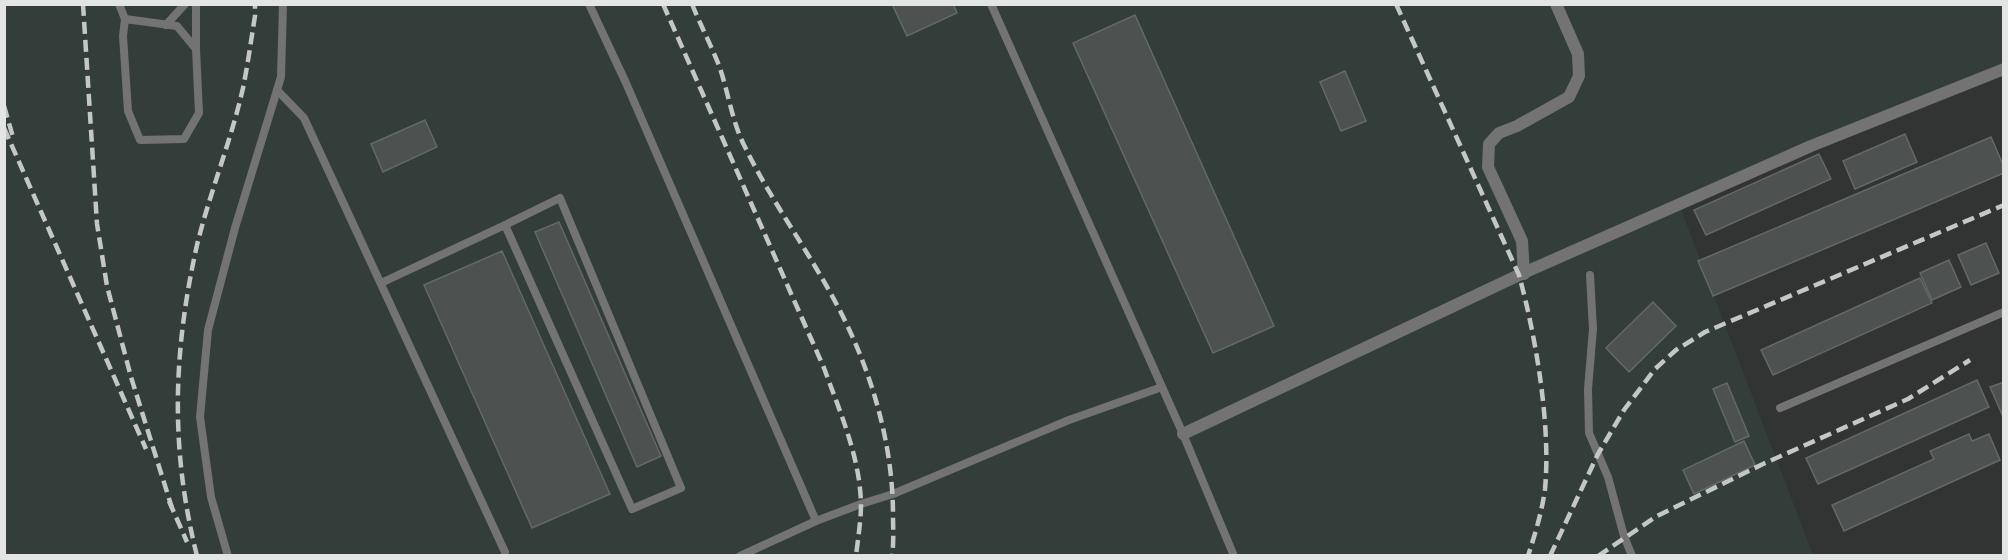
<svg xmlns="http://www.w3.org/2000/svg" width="2008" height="560" viewBox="0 0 2008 560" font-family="Overpass,sans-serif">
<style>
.built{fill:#333e3b}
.building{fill:#4d5150;stroke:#646867;stroke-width:1.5}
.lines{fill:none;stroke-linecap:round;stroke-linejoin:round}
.lane{stroke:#747374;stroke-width:8}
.street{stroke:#747374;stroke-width:12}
.rail{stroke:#c5c7c7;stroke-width:4.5;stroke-dasharray:12 6;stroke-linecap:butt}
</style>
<rect width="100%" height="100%" fill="#313433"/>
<polygon class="built" points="2003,4 2004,70 1680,207 1813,555 5,556 4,5"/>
<g class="building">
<polygon points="892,4 953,4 957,13 907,36"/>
<polygon points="1135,15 1274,326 1213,353 1073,43"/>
<polygon points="1345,71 1366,121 1341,131 1320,82"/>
<polygon points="425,120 437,147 383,172 371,144"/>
<polygon points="1905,134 1917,162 1855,189 1843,161"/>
<polygon points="1991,137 2004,167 2004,173 1713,296 1698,261"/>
<polygon points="1819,154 1831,179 1706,235 1694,210"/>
<polygon points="559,222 661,456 637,467 535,232"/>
<polygon points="1986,243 1999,273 1971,285 1958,255"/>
<polygon points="502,251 610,494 532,528 424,285"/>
<polygon points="1949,260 1961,287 1932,300 1920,273"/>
<polygon points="1920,278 1932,303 1773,375 1761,350"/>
<polygon points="1653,302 1676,326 1629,372 1606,348"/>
<polygon points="1977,380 1989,407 1818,484 1806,458"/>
<polygon points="2004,382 2004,419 1990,387"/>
<polygon points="1727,383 1749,436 1735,442 1713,389"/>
<polygon points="1969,434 1972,441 1989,434 2000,460 1844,531 1832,505 1934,459 1930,451"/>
<polygon points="1744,441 1755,465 1694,494 1683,470"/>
</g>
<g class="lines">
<g class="lane">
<polyline points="119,4 125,19"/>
<polyline points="589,4 626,83 816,521"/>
<polyline points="991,4 1183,434 1234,556"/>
<polygon points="125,19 177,26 196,49 199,113 184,139 140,140 128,111 123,36"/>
<polyline points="166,25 185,4"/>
<polyline points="196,49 196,4"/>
<polyline points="277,90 304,118 505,552"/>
<polyline points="1590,275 1593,329 1588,389 1589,433 1608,477 1624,536 1632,556"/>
<polyline points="381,283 505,225 632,509 681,488 560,198 505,225"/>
<polyline points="1780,408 2004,312"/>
<polyline points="228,556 211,497 200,417 208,330 235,228 281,77 283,4"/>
<polyline points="740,556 816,521 861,504 893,494 1069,420 1162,387"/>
</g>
<g class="street">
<polyline points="1524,274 1522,241 1488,167 1489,144 1499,133 1517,126 1569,97 1579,76 1578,54 1556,4"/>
<polyline points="1183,434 1519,275 1811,146 2004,69"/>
</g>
<g class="rail">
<polyline points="83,4 97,224 107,286 131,377 172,508"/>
<path d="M663 4 824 368C840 412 860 457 861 504 861 521 858 538 856 556"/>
<path d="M692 4C700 24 710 43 718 63 728 89 731 119 744 145 769 197 803 243 831 294 868 360 893 438 893 515 893 528 894 542 892 556"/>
<path d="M1396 4 1519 275C1536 337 1551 426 1545 489 1542 512 1535 534 1528 556"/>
<polyline points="4,106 13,137"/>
<polyline points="4,128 146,449"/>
<polyline points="169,501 187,542"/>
<path d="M197 556C170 449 173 352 197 245 210 192 231 141 243 88 248 64 251 40 255 16V4"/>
<polyline points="1550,556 1598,454 1624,410 1655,369 1676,350 1705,332 2004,205"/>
<polyline points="1598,556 1657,516 1763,464 1908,399 1970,360"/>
</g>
</g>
<rect width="2008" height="560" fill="none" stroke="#e3e5e5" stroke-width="12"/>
</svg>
